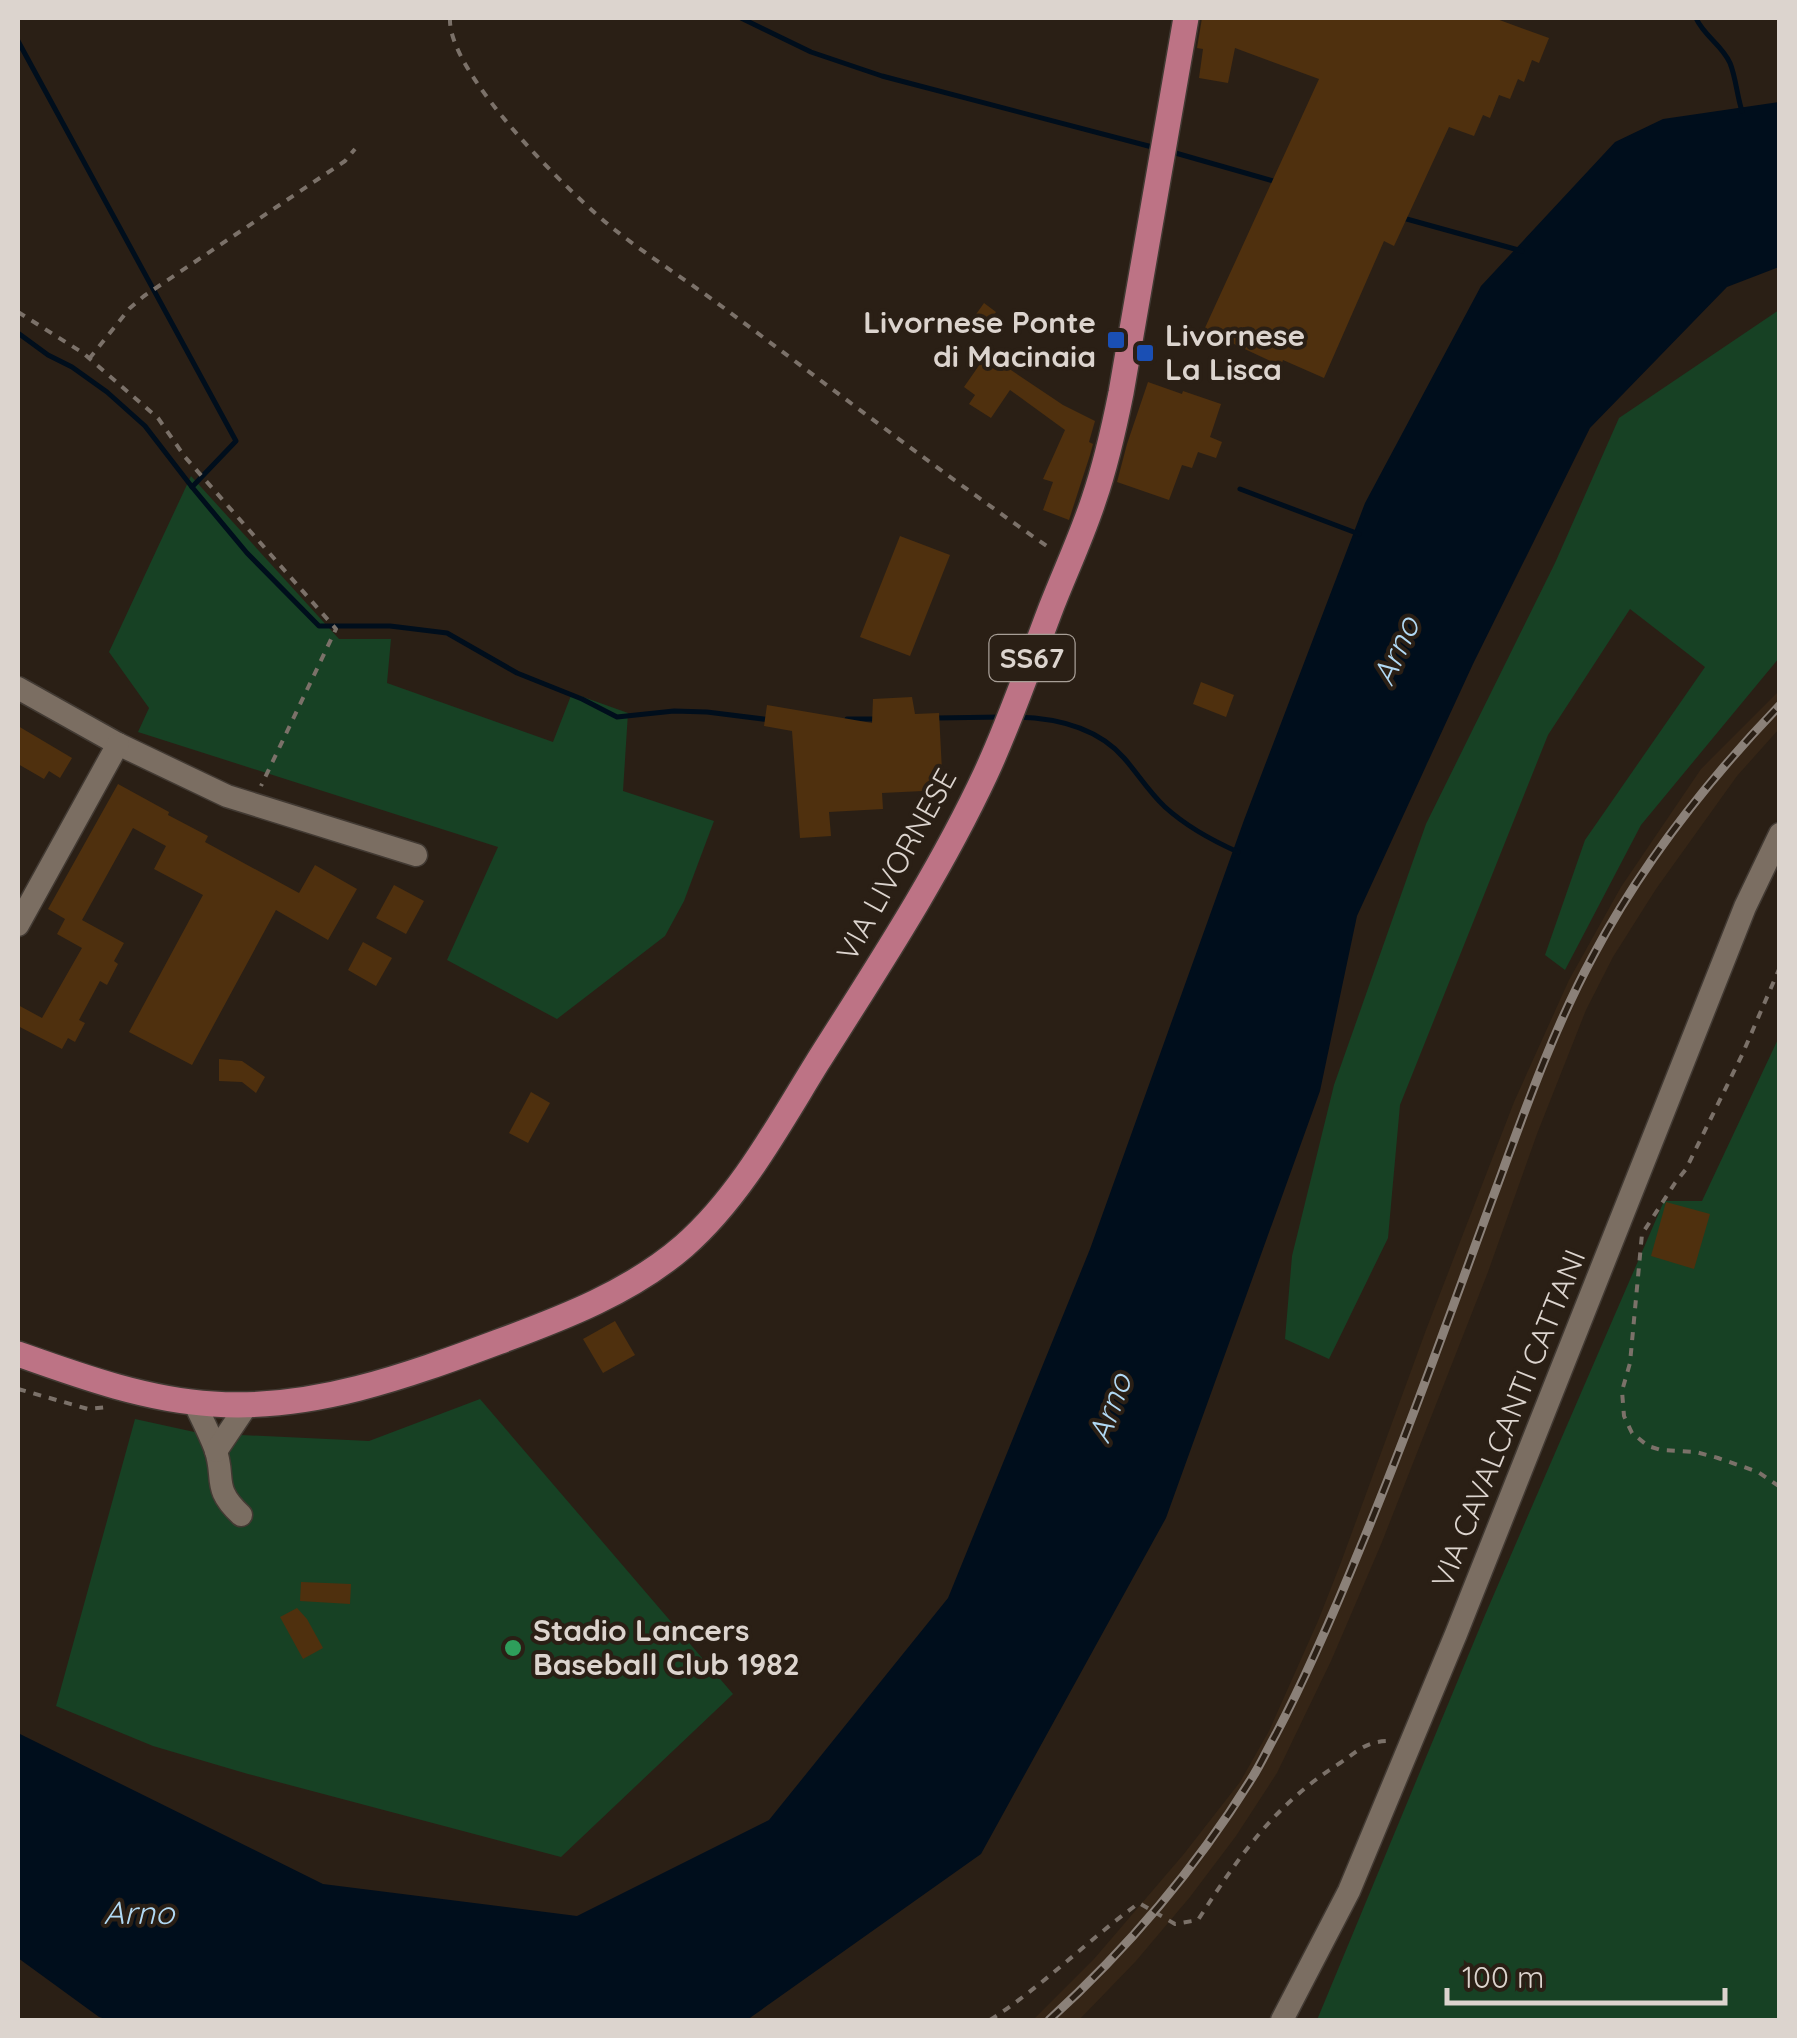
<svg xmlns="http://www.w3.org/2000/svg" width="1797" height="2038" viewBox="0 0 1797 2038" font-family="Quicksand,sans-serif">
<style>
.built{fill:#352516}
.green{fill:#174124}
.water{fill:#000e1c}
.lines{fill:none;stroke-linecap:round;stroke-linejoin:round}
.stream{stroke:#000e1c;stroke-width:5}
.building{fill:#4f300e}
.minor-casing{stroke:#423a33;stroke-width:25}
.major-casing{stroke:#423a33;stroke-width:28}
.path{stroke:#7b7169;stroke-width:4;stroke-dasharray:8 8;stroke-linecap:butt}
.minor{stroke:#7b6e62;stroke-width:22}
.major{stroke:#bd7385;stroke-width:25}
.rail-casing{stroke:#8b8179;stroke-width:9}
.rail{stroke:#2a1f15;stroke-width:5;stroke-dasharray:15;stroke-linecap:butt}
.transit-dot{fill:#1a4fb4;stroke:#2a1f15;stroke-width:4}
.leisure-dot{fill:#2e9e5b;stroke:#2a1f15;stroke-width:4}
.labels{text-anchor:middle;stroke-width:8;stroke-linejoin:round;paint-order:stroke}
.shield{fill:#2a1f15;stroke:#a79e96;stroke-width:2.5}
.shield-label{font-size:28px;font-weight:bold;fill:#dcd4ce}
.poi-label{font-size:30px;font-weight:bold;fill:#dcd4ce;stroke:#2a1f15;text-anchor:start}
.street-label{font-size:30px;fill:#dcd4ce;stroke:#2a1f15}
.water-label{font-size:32px;font-style:italic;fill:#b1d9f4;stroke:#2a1f15}
</style>
<rect width="100%" height="100%" fill="#2a1f15"/>
<polygon class="built" points="1779,691 1779,729 1737,776 1656,889 1613,957 1586,1010 1537,1134 1488,1272 1382,1542 1331,1661 1277,1773 1236,1836 1190,1897 1136,1961 1079,2020 1033,2020 1094,1959 1183,1855 1240,1782 1269,1731 1318,1621 1340,1565 1426,1330 1514,1102 1569,980 1621,887 1701,769"/>
<g class="green">
<polygon points="1779,310 1779,658 1641,825 1565,970 1545,955 1585,840 1705,667 1630,609 1548,735 1400,1105 1388,1238 1329,1359 1285,1339 1292,1256 1334,1085 1426,824 1555,563 1619,418"/>
<polygon points="191,476 339,639 391,639 387,683 553,742 572,693 628,713 623,791 714,821 684,901 665,936 557,1019 447,960 498,847 138,732 149,708 109,652"/>
<polygon points="1779,1037 1779,2020 1317,2020 1485,1615 1664,1201 1702,1201"/>
<polygon points="480,1399 733,1694 561,1857 248,1774 153,1746 56,1706 135,1419 199,1433 369,1441"/>
</g>
<polygon class="water" points="1779,102 1779,267 1727,287 1590,428 1473,664 1357,916 1320,1091 1166,1518 981,1854 747,2020 109,2020 99,2017 18,1958 18,1733 323,1884 577,1916 769,1820 948,1598 1090,1249 1244,820 1365,503 1481,286 1615,142 1663,119"/>
<g class="lines">
<g class="stream">
<polyline points="741,18 811,52 882,76 1156,148"/>
<path d="M1696 18C1704 36 1722 45 1730 63 1736 78 1737 96 1742 111"/>
<polyline points="18,41 236,441 192,487"/>
<polyline points="1172,152 1277,182"/>
<polyline points="1403,218 1522,251"/>
<polyline points="18,333 48,355 72,367 107,392 145,426 192,487 247,553 319,626 390,626 447,633 517,673 582,699 617,717 674,711 707,712 771,720"/>
<polyline points="1240,489 1359,534"/>
<path d="M1017 717C1056 718 1097 727 1124 758 1138 774 1149 792 1165 807 1187 827 1211 840 1238 852"/>
<polyline points="937,718 1001,717"/>
<polyline points="847,719 876,719"/>
</g>
</g>
<g class="building">
<polygon points="1202,18 1494,18 1549,38 1539,63 1532,60 1524,82 1518,79 1510,99 1499,95 1490,118 1483,115 1474,136 1449,127 1394,246 1384,241 1324,378 1283,360 1281,366 1204,330 1319,79 1235,48 1228,83 1199,78 1203,49 1197,48"/>
<polygon points="984,303 996,312 985,329 972,320"/>
<polygon points="987,354 1063,405 1095,421 1089,442 1093,444 1090,455 1069,520 1043,510 1053,482 1043,479 1065,430 1010,390 991,418 969,404 975,395 964,387"/>
<polygon points="1148,382 1182,394 1183,391 1221,404 1210,437 1222,442 1216,458 1198,452 1192,468 1182,465 1169,500 1117,482 1127,444"/>
<polygon points="900,536 950,555 910,656 860,637"/>
<polygon points="1201,682 1234,695 1226,717 1193,704"/>
<polygon points="912,697 915,714 939,713 943,790 882,793 883,809 829,812 831,836 800,838 792,731 764,726 767,705 872,723 873,699"/>
<polygon points="18,726 72,758 60,778 49,771 44,779 18,764"/>
<polygon points="118,784 169,812 168,815 208,836 205,842 299,893 315,865 357,889 328,940 276,910 192,1065 129,1032 203,895 154,869 166,846 133,828 82,920 124,943 114,961 118,964 107,985 100,981 79,1020 85,1023 75,1042 68,1038 62,1049 18,1026 18,1005 42,1018 82,948 57,934 65,919 48,909"/>
<polygon points="394,885 424,901 406,934 376,918"/>
<polygon points="363,942 392,958 376,986 348,970"/>
<polygon points="219,1059 242,1061 265,1077 256,1093 242,1082 219,1081"/>
<polygon points="531,1092 550,1103 528,1143 509,1133"/>
<polygon points="1666,1202 1710,1214 1694,1269 1651,1256"/>
<polygon points="615,1321 635,1355 603,1373 583,1339"/>
<polygon points="301,1582 351,1584 350,1604 300,1601"/>
<polygon points="297,1608 307,1619 323,1648 303,1659 280,1617"/>
</g>
<g class="lines">
<g class="minor-casing">
<g id="minor">
<polyline points="18,688 118,744 227,796 416,855"/>
<polyline points="18,925 118,744"/>
<path d="M194 1402C201 1417 209 1432 215 1448 226 1479 211 1487 241 1515"/>
<polyline points="216,1451 247,1405"/>
<polyline points="1282,2020 1349,1891 1456,1634 1745,907 1780,834"/>
</g>
</g>
<g class="major-casing">
<path id="major" d="M18 1354C80 1376 146 1400 213 1404 311 1411 407 1376 498 1342 563 1318 631 1292 684 1246 740 1197 778 1126 817 1063 877 968 939 874 986 773 1011 719 1030 663 1051 608 1065 572 1082 536 1094 499 1106 464 1114 428 1121 393L1186 18"/>
</g>
<g class="path">
<path d="M450 18C447 73 571 195 615 230 652 259 694 285 732 314 838 393 943 474 1051 549"/>
<polyline points="18,312 83,353 158,418 185,457 336,629 261,786"/>
<polyline points="89,359 130,308 144,296 345,161 355,149"/>
<polyline points="1780,967 1742,1055 1686,1169 1675,1183 1642,1234 1630,1363 1622,1391 1624,1416 1632,1433 1648,1446 1661,1450 1696,1452 1718,1458 1758,1472 1780,1487"/>
<polyline points="18,1389 88,1409 108,1407"/>
<path d="M990 2020C1043 1986 1088 1940 1139 1903L1175 1924 1198 1920C1239 1856 1275 1804 1340 1763 1358 1751 1366 1741 1389 1741"/>
</g>
<use href="#minor" class="minor"/>
<use href="#major" class="major"/>
<g class="rail-casing">
<path id="rail" d="M1049 2020C1126 1950 1195 1869 1250 1781 1260 1766 1267 1750 1276 1734 1308 1673 1335 1610 1361 1546 1410 1428 1452 1308 1496 1189 1525 1110 1553 1030 1593 956 1642 864 1707 781 1780 705"/>
</g>
<use href="#rail" class="rail"/>
</g>
<g class="transit-dot">
<rect x="1106" y="330" width="20" height="20" rx="5"/>
<rect x="1135" y="343" width="20" height="20" rx="5"/>
</g>
<circle class="leisure-dot" cx="513" cy="1648" r="10"/>
<g class="labels">
<rect class="shield" x="989.5" y="635" width="85" height="46" rx="8"/>
<g class="shield-label">
<text x="1032" y="668">SS67</text>
</g>
<g class="poi-label">
<text x="1096" y="333" text-anchor="end">Livornese Ponte<tspan x="1096" dy="34">di Macinaia</tspan></text>
<text x="1165" y="346">Livornese<tspan x="1165" dy="34">La Lisca</tspan></text>
<text x="533" y="1641">Stadio Lancers<tspan x="533" dy="34">Baseball Club 1982</tspan></text>
</g>
<g class="street-label">
<text transform="translate(897 865) rotate(-61)" y="10">VIA LIVORNESE</text>
<text transform="translate(1509 1419) rotate(-68)" y="10">VIA CAVALCANTI CATTANI</text>
</g>
<g class="water-label">
<text transform="translate(1396 651) rotate(-66)" y="11">Arno</text>
<text transform="translate(1110 1408) rotate(-70)" y="11">Arno</text>
<text x="139" y="1924">Arno</text>
</g>
</g>
<rect width="1797" height="2038" fill="none" stroke="#dcd4ce" stroke-width="40"/>
<path d="M1447 1988v15h278v-15" fill="none" stroke="#dcd4ce" stroke-width="5"/>
<text x="1462" y="1988" font-size="30" fill="#dcd4ce" stroke="#2a1f15" stroke-width="8" paint-order="stroke">100 m</text>
</svg>
